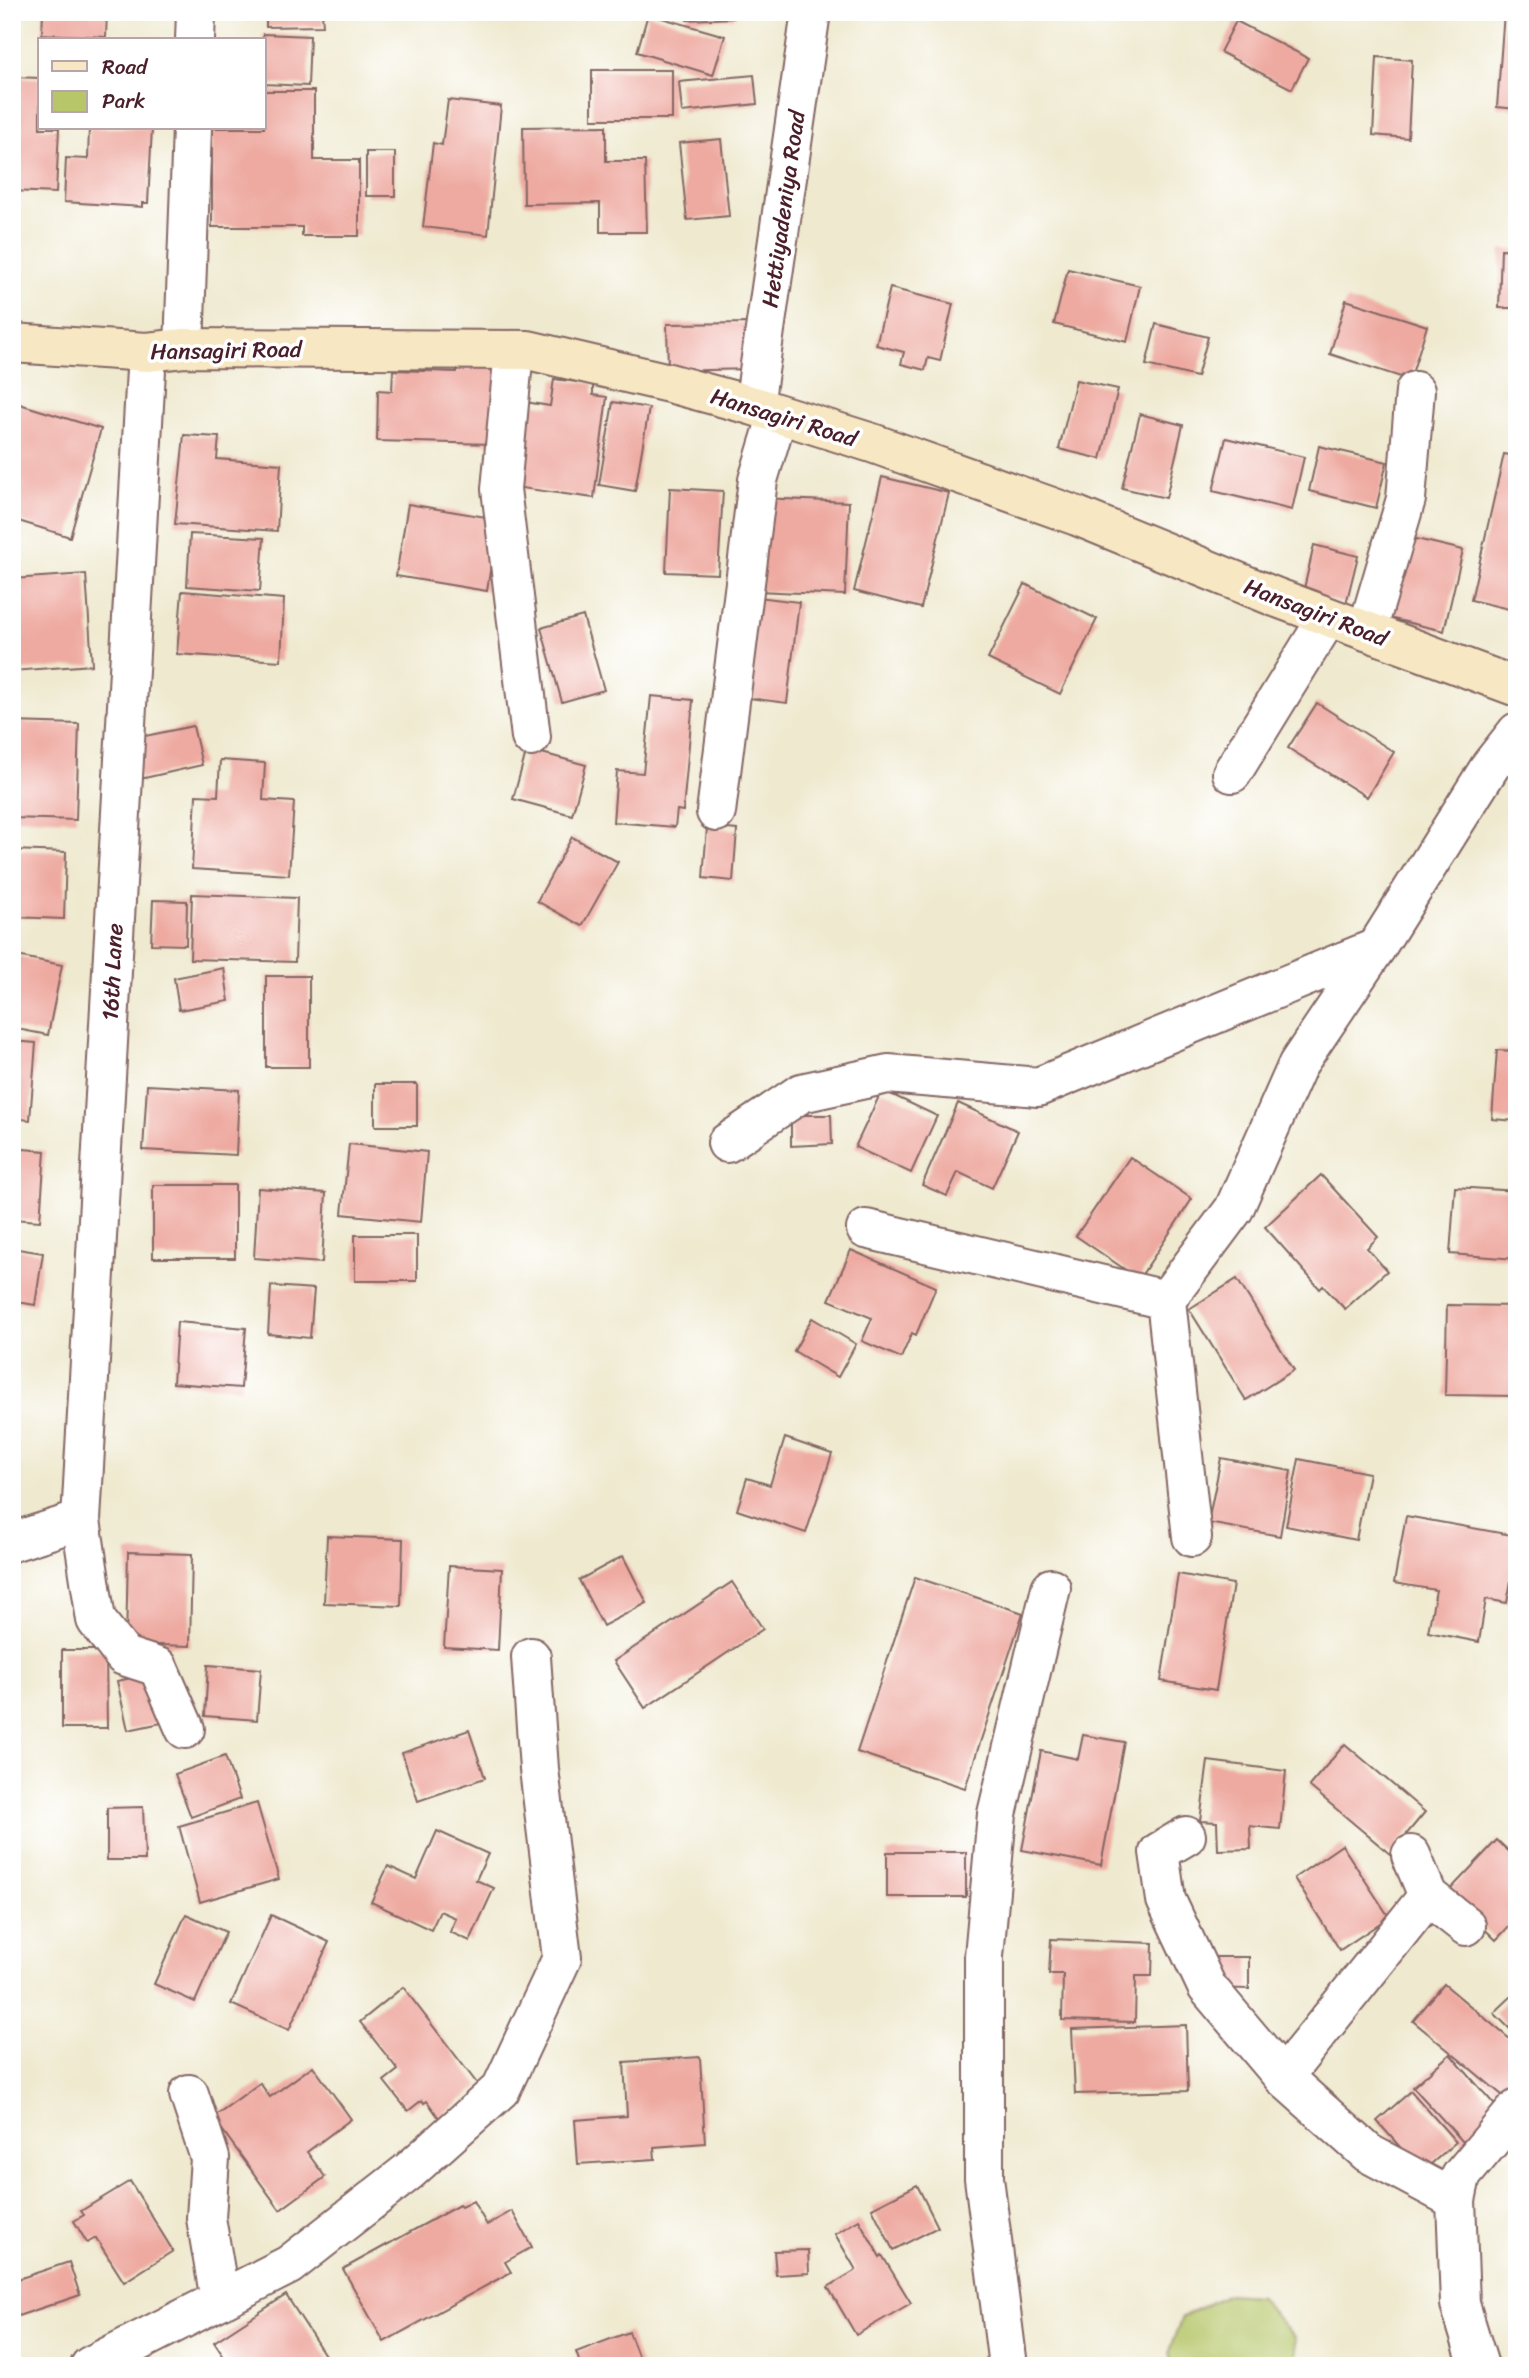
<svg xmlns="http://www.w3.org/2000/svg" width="1529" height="2378" viewBox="0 0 1529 2378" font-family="Sriracha,sans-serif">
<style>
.green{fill:#b6c669;stroke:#80724a;stroke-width:2}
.building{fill:#eeaaa1}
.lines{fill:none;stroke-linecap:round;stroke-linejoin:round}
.street-casing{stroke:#846664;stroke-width:42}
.secondary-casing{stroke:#846664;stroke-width:42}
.street{stroke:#fff;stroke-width:38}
.secondary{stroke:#f7e8c3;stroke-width:38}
.labels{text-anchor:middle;stroke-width:7;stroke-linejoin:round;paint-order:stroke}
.street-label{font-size:23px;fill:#4a1f2b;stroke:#fff}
</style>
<rect width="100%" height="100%" fill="#fff"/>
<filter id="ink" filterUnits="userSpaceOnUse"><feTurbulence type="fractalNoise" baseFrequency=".0143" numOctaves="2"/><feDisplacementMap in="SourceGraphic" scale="14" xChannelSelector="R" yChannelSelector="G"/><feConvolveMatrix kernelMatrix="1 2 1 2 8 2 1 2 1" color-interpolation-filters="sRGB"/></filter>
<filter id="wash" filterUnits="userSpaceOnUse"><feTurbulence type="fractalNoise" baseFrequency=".00686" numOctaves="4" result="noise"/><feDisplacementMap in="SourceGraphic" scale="28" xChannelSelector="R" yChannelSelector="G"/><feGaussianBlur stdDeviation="1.57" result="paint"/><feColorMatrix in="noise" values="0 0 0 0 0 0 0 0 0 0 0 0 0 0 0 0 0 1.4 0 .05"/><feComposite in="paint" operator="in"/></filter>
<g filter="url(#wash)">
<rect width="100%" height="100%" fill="#efe9cf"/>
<polygon class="green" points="1228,2294 1259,2296 1294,2337 1299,2366 1171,2366 1169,2351 1182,2317"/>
<g id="blocks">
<g class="building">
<polygon points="43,12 107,12 106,37 42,34"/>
<polygon points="266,12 322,12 323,26 266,27"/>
<polygon points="687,12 734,12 734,18 687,20"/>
<polygon points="1504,12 1517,12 1517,109 1497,107"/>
<polygon points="648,14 725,36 713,75 637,52"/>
<polygon points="1236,21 1308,58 1292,89 1220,52"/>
<polygon points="263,34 310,36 308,86 264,84"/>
<polygon points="1377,57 1412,60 1408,138 1373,135"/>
<rect x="592" y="70" width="80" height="49"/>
<polygon points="754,75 757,104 682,112 679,82"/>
<polygon points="12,77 40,78 40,128 59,128 56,193 12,191"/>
<polygon points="264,91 314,91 314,160 359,160 359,236 302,236 302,227 212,227 212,128 264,128"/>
<polygon points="448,100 501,106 488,235 423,227 433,143 442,145"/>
<polygon points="606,126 606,161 645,161 647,232 600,232 600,203 524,204 523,127"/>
<polygon points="89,128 152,128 148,203 143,203 143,207 64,202 66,158 88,159"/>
<polygon points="721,139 729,216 687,220 679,143"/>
<rect x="366" y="152" width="29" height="44"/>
<polygon points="1501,249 1517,250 1517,308 1499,308"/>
<polygon points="1068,269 1140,286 1127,342 1054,324"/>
<polygon points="890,288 953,304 940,361 928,358 925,370 901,364 904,352 876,345"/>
<polygon points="1346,300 1427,326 1410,380 1330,354"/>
<polygon points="750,323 751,369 668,371 667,324"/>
<polygon points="1156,324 1208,337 1197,377 1146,365"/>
<polygon points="457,356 501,358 493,444 377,441 378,390 392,391 393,370 457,372"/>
<polygon points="554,379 593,384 593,395 607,397 594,498 514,487 525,402 550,406"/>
<polygon points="1076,380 1118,389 1101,459 1059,449"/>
<polygon points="13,402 101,429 70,537 12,519"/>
<polygon points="613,402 649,408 635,491 599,485"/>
<polygon points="1140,414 1183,425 1166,498 1122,488"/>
<polygon points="184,435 219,437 217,459 281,464 277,531 175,524"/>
<polygon points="1226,438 1304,457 1292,510 1213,491"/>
<polygon points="1319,446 1387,462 1376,508 1309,491"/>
<polygon points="1504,454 1517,456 1517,611 1471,600"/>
<polygon points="882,477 949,493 921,608 854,591"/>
<polygon points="670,488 723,491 718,574 666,572"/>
<polygon points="761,498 849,502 845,595 757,591"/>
<polygon points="408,504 498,519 487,591 396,576"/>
<polygon points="190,534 264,538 260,591 187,586"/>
<polygon points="1408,537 1463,550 1444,631 1389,618"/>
<polygon points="1314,545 1358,556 1346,604 1303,593"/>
<polygon points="86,574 92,665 12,671 12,579"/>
<polygon points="1025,584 1097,619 1060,694 988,659"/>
<polygon points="182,591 284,599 281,661 177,654"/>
<polygon points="749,596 799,602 787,703 732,696"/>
<polygon points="583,616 604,690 562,702 541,628"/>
<polygon points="651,696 693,700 683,811 677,810 675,827 613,822 617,771 643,773"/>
<polygon points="1317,703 1394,752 1367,797 1288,748"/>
<polygon points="12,722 79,724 76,820 12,818"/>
<polygon points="193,726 202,765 140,779 131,739"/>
<polygon points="527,749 586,765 572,815 513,799"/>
<polygon points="220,760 265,763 263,800 294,802 289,875 192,869 196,795 218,796"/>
<polygon points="707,827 737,830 733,881 703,878"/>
<polygon points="572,837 618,862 582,926 537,901"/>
<polygon points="12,850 66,852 64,919 12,917"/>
<polygon points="192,894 297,898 295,962 190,959"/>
<polygon points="153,900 187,901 186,945 151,944"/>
<polygon points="12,955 62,965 48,1035 12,1028"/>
<polygon points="224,968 229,1001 179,1010 174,978"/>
<rect x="266" y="976" width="43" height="91"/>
<polygon points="12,1041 36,1043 30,1120 12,1118"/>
<polygon points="1497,1050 1517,1051 1517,1121 1492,1119"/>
<rect x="375" y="1084" width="42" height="42"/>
<polygon points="147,1085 239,1090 236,1155 143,1150"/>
<polygon points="882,1090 937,1116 911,1173 855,1147"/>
<polygon points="958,1103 1018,1131 992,1188 958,1172 947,1196 922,1185"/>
<polygon points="791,1115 831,1115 832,1144 791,1146"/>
<polygon points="349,1144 427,1152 421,1222 342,1214"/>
<polygon points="12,1148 45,1151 40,1221 12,1219"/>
<polygon points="1130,1157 1192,1199 1139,1279 1076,1236"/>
<polygon points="1321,1175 1378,1237 1367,1248 1387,1271 1345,1309 1323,1286 1320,1289 1265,1227"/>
<rect x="153" y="1185" width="82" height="73"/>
<polygon points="1455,1187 1517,1191 1517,1259 1450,1254"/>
<polygon points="258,1188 326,1193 322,1263 254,1258"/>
<rect x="355" y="1235" width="62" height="46"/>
<polygon points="12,1248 43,1253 35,1305 12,1301"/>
<polygon points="851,1250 936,1287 916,1335 912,1333 901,1358 862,1341 872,1318 829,1300"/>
<polygon points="1237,1279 1294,1370 1246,1400 1189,1309"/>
<polygon points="271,1286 314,1289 310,1338 268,1334"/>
<polygon points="1447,1305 1517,1306 1517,1396 1445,1395"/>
<polygon points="812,1318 856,1344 838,1377 794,1351"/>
<polygon points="177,1322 246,1328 241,1388 173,1383"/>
<polygon points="785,1438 832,1454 806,1533 737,1510 747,1478 770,1485"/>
<polygon points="1221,1458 1291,1471 1280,1536 1208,1523"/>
<polygon points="1299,1459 1369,1473 1356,1540 1286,1526"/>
<polygon points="1406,1516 1517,1536 1517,1548 1507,1603 1486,1599 1479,1642 1428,1632 1436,1590 1394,1583"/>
<polygon points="327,1536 403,1539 401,1606 324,1603"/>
<polygon points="128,1552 192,1554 190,1646 126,1644"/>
<polygon points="623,1556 647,1603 603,1626 579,1580"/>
<polygon points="449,1566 502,1569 498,1650 444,1647"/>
<polygon points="1178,1574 1233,1584 1216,1690 1161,1681"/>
<polygon points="915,1577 1023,1613 965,1788 857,1752"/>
<polygon points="732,1582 763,1629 645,1708 614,1661"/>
<polygon points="62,1650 106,1650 107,1728 62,1728"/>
<polygon points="208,1665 261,1669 257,1720 205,1716"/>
<polygon points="156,1673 166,1722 128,1730 117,1681"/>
<polygon points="469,1730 485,1778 418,1801 402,1753"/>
<polygon points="1083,1735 1124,1742 1101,1865 1022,1850 1041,1751 1078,1759"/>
<polygon points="1345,1744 1425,1812 1390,1854 1309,1786"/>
<polygon points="225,1756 240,1799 191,1817 175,1774"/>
<polygon points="1208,1761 1286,1771 1280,1829 1250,1826 1251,1849 1218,1850 1217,1822 1200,1821"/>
<polygon points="257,1803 279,1879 200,1902 179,1826"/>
<polygon points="143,1807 145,1860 107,1860 107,1808"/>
<polygon points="437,1831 488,1854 476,1880 494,1888 470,1941 450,1932 456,1918 440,1911 431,1930 371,1902 388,1866 416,1879"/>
<polygon points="1497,1840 1517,1859 1517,1918 1496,1940 1447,1893"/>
<polygon points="1342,1845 1389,1917 1340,1950 1294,1878"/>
<rect x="887" y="1852" width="79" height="45"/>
<polygon points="186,1914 226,1932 195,2002 154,1984"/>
<polygon points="271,1915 329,1942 289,2030 231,2004"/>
<polygon points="1051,1939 1153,1943 1152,1976 1136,1976 1135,2022 1062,2020 1063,1974 1049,1974"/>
<polygon points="1210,1957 1249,1957 1249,1989 1209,1988"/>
<polygon points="1444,1984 1517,2045 1517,2089 1508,2100 1413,2021"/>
<polygon points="403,1987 479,2086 439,2118 427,2101 424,2103 422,2100 408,2111 384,2081 398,2070 360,2022"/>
<polygon points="1517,1991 1517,2036 1494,2013"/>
<polygon points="1186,2025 1188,2091 1075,2094 1072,2029"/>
<polygon points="1450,2054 1500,2111 1464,2143 1413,2087"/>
<polygon points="700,2057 705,2143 654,2147 655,2159 578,2164 575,2120 627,2116 624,2062"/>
<polygon points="313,2066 351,2119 307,2152 325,2177 280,2210 213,2117 260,2083 270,2097"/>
<polygon points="1411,2091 1456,2142 1422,2172 1377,2121"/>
<polygon points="130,2181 173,2251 124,2282 96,2238 87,2243 74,2221 84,2215 81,2211"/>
<polygon points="917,2185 938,2227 893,2250 872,2208"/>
<polygon points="473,2201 487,2225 512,2211 532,2247 505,2262 511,2272 384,2342 343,2269 459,2205 461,2207"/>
<polygon points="859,2220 880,2257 882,2255 911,2303 856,2335 828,2287 856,2270 835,2234"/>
<polygon points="808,2250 809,2273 776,2275 774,2251"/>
<polygon points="69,2262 80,2295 12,2318 12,2281"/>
<polygon points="286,2295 332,2366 264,2366 261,2362 255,2366 230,2366 214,2342"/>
<polygon points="629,2332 642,2366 581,2366 576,2352"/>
</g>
</g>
</g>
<g filter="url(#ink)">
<use href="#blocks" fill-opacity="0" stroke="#846664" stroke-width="2"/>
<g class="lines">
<g class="street-casing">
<g id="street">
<polyline points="195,40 196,12"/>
<polyline points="184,348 192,128"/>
<polyline points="514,350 501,489 531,737"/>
<polyline points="754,406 811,12"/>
<polyline points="1367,631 1406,499 1415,391"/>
<polyline points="1232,773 1328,617"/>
<polyline points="716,812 758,480 778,414"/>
<polyline points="727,1143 801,1093 888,1074 1038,1087 1376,948"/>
<polyline points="866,1229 1166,1300"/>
<polyline points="81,1520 96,1620 124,1656 158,1667 185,1729"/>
<polyline points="1192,1537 1166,1300 1234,1209 1298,1064 1376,948 1491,765 1517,732"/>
<polyline points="12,1542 81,1520 147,352"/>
<polyline points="1186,1836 1159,1852 1166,1900 1207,1987 1283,2077 1368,2153 1456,2200"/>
<polyline points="1411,1855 1428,1896"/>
<polyline points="1283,2077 1428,1896 1466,1926"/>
<polyline points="189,2094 210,2158 206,2218 220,2300"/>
<polyline points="90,2366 289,2265 408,2172 501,2089 562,1958 539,1769 531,1657"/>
<polyline points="1008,2366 984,2178 984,1956 997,1814 1051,1588"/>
<polyline points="1479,2366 1460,2304 1456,2200 1461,2176 1517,2109"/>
</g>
</g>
<g class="secondary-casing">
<polyline id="secondary" points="12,343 147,352 184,348 528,350 669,383 754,406 872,443 1077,516 1275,597 1517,687"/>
</g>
<use href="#street" class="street"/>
<use href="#secondary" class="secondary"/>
</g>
</g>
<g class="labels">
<g class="street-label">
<text transform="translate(783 209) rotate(-82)" y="8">Hettiyadeniya Road</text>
<text transform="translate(226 350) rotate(-1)" y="8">Hansagiri Road</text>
<text transform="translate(784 417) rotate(17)" y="8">Hansagiri Road</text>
<text transform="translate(1316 612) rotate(21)" y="8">Hansagiri Road</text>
<text transform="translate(112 972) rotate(-87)" y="8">16th Lane</text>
</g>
</g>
<rect width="1529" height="2378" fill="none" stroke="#fff" stroke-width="42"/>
<rect x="38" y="38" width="228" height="91" fill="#ffffff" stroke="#b7a5aa" stroke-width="2"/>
<rect x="52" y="61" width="35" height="10" fill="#f7e8c3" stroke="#b7a5aa" stroke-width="2"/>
<text x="102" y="74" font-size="21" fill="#4a1f2b">Road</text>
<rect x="52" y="91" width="35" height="21" fill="#b6c669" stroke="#b7a5aa" stroke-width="2"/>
<text x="102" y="108" font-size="21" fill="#4a1f2b">Park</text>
</svg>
